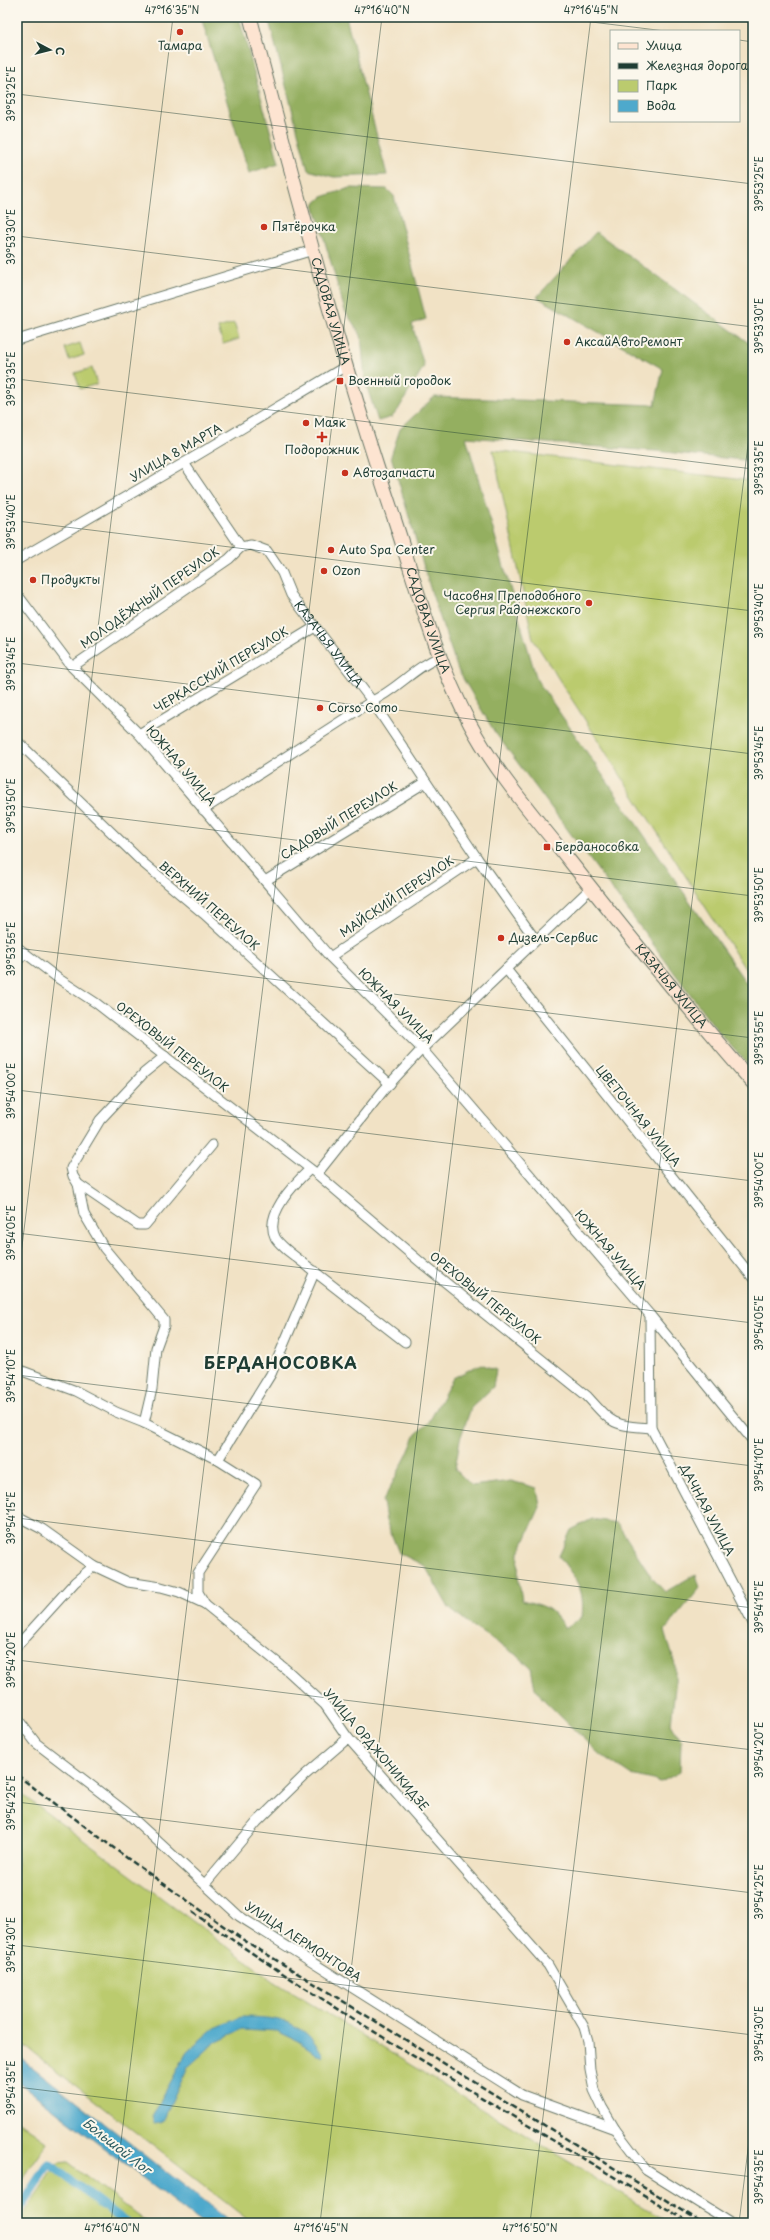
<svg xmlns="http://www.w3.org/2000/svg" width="770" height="2240" viewBox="0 0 770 2240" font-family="'Playpen Sans',sans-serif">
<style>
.green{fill:#bbcb6e;stroke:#6d8451}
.forest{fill:#94af61;stroke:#5a764a}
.water{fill:#4ea9cc;stroke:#367380}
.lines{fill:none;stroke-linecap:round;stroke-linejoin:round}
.canal{stroke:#4ea9cc;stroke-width:9}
.street-casing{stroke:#687767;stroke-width:11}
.secondary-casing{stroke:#687767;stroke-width:15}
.street{stroke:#fff;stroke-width:9}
.secondary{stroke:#fde4d1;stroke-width:13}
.rail{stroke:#1f3d34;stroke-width:2.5;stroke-dasharray:6 3;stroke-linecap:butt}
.ticks{fill:none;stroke:#1f3d34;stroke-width:1;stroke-opacity:0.45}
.poi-dot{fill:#c8321e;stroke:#fbf7ec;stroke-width:1.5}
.labels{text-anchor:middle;stroke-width:4;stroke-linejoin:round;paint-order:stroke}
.poi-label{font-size:12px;fill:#1f3d34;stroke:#fbf7ec;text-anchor:start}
.street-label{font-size:12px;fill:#1f3d34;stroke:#fbf7ec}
.water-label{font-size:13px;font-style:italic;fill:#2d5d62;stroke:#fbf7ec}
.district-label{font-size:16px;font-weight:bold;letter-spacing:1px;fill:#1f3d34;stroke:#fbf7ec}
.neatline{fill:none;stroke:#1f3d34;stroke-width:1.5}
.ticks-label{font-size:10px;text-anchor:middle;fill:#1f3d34}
</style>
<rect width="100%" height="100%" fill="#fbf7ec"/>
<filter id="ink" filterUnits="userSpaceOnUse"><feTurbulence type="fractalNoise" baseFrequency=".025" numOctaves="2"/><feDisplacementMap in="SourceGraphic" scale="8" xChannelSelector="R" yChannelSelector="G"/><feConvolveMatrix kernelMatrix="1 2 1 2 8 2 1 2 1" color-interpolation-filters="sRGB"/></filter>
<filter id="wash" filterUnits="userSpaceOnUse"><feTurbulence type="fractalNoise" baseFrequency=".012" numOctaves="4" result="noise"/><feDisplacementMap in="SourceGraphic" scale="16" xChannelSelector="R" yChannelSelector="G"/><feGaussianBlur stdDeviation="0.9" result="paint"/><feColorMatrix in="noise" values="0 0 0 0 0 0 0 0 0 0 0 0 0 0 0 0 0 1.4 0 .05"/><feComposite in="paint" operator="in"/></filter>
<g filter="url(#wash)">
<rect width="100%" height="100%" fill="#f1e2c5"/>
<g class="green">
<polygon points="234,323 239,339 223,344 218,328"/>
<polygon points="80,343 84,355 69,360 65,348"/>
<polygon points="92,368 97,384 80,389 75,373"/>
<polygon points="493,450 753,481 753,981 533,639"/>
<polygon points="17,1791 275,1982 669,2223 252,2223 17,2040"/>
<polygon points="17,2120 47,2142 17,2188"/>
<polygon points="68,2162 148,2223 18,2223 58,2163"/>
</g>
<g class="forest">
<polygon points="201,17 239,17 279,163 249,173"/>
<polygon points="268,17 346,17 387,175 334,177 308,170"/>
<polygon points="350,188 387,189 394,196 426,319 412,324 424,366 398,410 392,417 378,421 365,381 361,335 345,311 314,204 322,197"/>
<polygon points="596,232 753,346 753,461 655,451 466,437 537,680 753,993 753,1070 720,1034 494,731 458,670 431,591 391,456 400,429 434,397 655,405 663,369 537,297"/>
<path d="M481 1364 496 1370 493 1387 471 1408 460 1439 455 1469 472 1486 511 1481 537 1488 540 1507 519 1553 518 1576 522 1600C547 1607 550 1606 565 1628L582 1617C585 1587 576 1580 559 1556L571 1530 592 1519 617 1523 653 1579 665 1592 696 1574 700 1588 665 1630 675 1665V1687L671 1724 681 1741 680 1772 661 1782 631 1775 597 1752 543 1699 535 1688 531 1668 518 1656 467 1623 449 1608 425 1566 399 1553 386 1521 383 1501 407 1455 416 1434 429 1422 453 1378Z"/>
</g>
<g class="water">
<path d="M241 2017C277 2017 304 2020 323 2055L320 2056 298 2041 277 2031 242 2029 217 2041 188 2067 164 2119 161 2123 154 2124 152 2116 187 2052 215 2028Z"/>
<polygon points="17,2055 232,2223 201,2223 17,2081"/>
</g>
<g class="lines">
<polyline class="canal" points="17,2213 49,2164 126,2223"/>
</g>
</g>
<g filter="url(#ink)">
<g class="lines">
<g class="street-casing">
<g id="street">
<polyline points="17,340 313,250"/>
<path id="s1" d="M184 463 241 547 251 545 267 551 282 573 291 595 372 701 477 858 535 939"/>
<polyline points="17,560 184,463 346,366"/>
<polyline points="17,594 72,667 139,734 330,957 422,1049 650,1315 753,1441"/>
<polyline points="72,667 229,559 241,547"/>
<polyline points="139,734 315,627"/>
<polyline points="17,741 142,862 204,914 390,1084"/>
<path d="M203 810 372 701C397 690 414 667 440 657"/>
<polyline points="265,881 426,782"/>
<path d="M17 947 59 979 96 1003 317 1174 425 1266 587 1396C613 1425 612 1425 651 1428"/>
<polyline points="330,957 477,858"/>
<polyline points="17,961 24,954"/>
<polyline points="506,969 753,1278"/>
<polyline points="165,1056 144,1073 100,1120 71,1168 73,1176 78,1184 138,1225 145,1225 212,1145"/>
<path d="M310 1169C296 1182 264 1214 275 1237 277 1242 284 1247 288 1251L405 1342"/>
<polyline points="317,1174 383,1091 422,1049 591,888"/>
<polyline points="78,1184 84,1214 104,1248 164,1320 164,1326 156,1348 152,1389 144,1423"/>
<polyline points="650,1315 651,1428 753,1623"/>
<polyline points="17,1369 76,1391 116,1412 144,1423 218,1460 256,1484 198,1573 198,1592 205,1604"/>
<polyline points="218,1460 271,1374 315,1271"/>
<polyline points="17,1516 42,1529 94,1566 128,1582 161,1587 179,1592 205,1604 288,1671 325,1705 348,1738 548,1965 584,2027 588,2041 590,2070 594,2090 602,2107 615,2129 646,2170 731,2223"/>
<polyline points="17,1646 75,1582 94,1566"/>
<polyline points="17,1718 36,1743 126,1812 239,1916 522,2095 615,2129"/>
<polyline points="205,1884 257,1822 305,1775 348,1738"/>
</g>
</g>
<g class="secondary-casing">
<g id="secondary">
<path id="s2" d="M250 17C295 186 339 355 395 521 417 589 436 660 470 724 496 773 535 817 569 860 629 936 690 1011 753 1083"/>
</g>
</g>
<use href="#street" class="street"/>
<use href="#secondary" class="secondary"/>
<g class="rail">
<polyline points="17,1775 127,1858 242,1939 703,2223"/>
<path d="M192 1912C352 2024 523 2121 690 2223"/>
</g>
</g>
</g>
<path class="ticks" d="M551 17 665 31M739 40 753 42M17 94 753 184M17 236 753 327M17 379 753 469M17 521 753 611M17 663 753 754M17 806 753 896M17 948 753 1038M17 1090 753 1181M17 1233 753 1323M17 1287 173 17M17 1375 753 1466M17 1518 753 1608M17 1660 753 1750M17 1802 753 1893M17 1945 753 2035M17 2087 753 2177M111 2223 382 17M320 2223 591 17M530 2223 753 404M739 2223 753 2108"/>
<g class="poi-dot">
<circle cx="180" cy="32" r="4"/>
<circle cx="264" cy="227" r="4"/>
<circle cx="567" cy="342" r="4"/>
<rect x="336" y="377" width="8" height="8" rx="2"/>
<circle cx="306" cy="423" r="4"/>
<path d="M320 431h4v4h4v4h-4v4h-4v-4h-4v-4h4z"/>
<circle cx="345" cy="473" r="4"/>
<circle cx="331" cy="550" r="4"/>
<circle cx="324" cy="571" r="4"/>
<circle cx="33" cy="580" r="4"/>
<circle cx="589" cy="603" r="4"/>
<circle cx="320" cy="708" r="4"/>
<rect x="543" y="843" width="8" height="8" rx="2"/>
<circle cx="501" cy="938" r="4"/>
</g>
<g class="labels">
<g class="poi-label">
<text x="180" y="50" text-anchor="middle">Тамара</text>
<text x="272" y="231">Пятёрочка</text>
<text x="575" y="346">АксайАвтоРемонт</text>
<text x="348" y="385">Военный городок</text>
<text x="314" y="427">Маяк</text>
<text x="322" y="454" text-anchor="middle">Подорожник</text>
<text x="353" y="477">Автозапчасти</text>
<text x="339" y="554">Auto Spa Center</text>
<text x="332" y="575">Ozon</text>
<text x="41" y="584">Продукты</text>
<text x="581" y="600" text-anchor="end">Часовня Преподобного<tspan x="581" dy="14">Сергия Радонежского</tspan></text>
<text x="328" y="712">Corso Como</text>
<text x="555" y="851">Берданосовка</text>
<text x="509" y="942">Дизель-Сервис</text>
</g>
<g class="street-label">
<text dy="4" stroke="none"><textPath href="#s2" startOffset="305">САДОВАЯ УЛИЦА</textPath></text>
<text transform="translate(176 453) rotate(-30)" y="4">УЛИЦА 8 МАРТА</text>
<text transform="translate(150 598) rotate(-35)" y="4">МОЛОДЁЖНЫЙ ПЕРЕУЛОК</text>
<text dy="4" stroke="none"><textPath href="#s2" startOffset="629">САДОВАЯ УЛИЦА</textPath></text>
<text dy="4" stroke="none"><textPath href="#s1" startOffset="241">КАЗАЧЬЯ УЛИЦА</textPath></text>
<text transform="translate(221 670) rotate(-31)" y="4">ЧЕРКАССКИЙ ПЕРЕУЛОК</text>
<text transform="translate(181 766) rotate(50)" y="4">ЮЖНАЯ УЛИЦА</text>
<text transform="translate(339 821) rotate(-32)" y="4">САДОВЫЙ ПЕРЕУЛОК</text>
<text transform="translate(397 897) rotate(-34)" y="4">МАЙСКИЙ ПЕРЕУЛОК</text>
<text transform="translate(209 906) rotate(41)" y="4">ВЕРХНИЙ ПЕРЕУЛОК</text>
<text dy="4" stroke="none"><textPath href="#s2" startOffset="1072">КАЗАЧЬЯ УЛИЦА</textPath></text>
<text transform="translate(396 1006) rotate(45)" y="4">ЮЖНАЯ УЛИЦА</text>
<text transform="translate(172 1047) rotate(38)" y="4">ОРЕХОВЫЙ ПЕРЕУЛОК</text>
<text transform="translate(638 1116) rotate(51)" y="4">ЦВЕТОЧНАЯ УЛИЦА</text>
<text transform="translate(610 1250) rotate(49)" y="4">ЮЖНАЯ УЛИЦА</text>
<text transform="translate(485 1298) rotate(39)" y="4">ОРЕХОВЫЙ ПЕРЕУЛОК</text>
<text transform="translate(707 1510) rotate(62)" y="4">ДАЧНАЯ УЛИЦА</text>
<text transform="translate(376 1750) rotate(50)" y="4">УЛИЦА ОРДЖОНИКИДЗЕ</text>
<text transform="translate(303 1942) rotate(33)" y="4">УЛИЦА ЛЕРМОНТОВА</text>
</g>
<g class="water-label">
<text transform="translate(117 2146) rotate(38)" y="5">Большой Лог</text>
</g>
<g class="district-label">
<text x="281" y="1369">БЕРДАНОСОВКА</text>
</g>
</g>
<rect width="770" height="2240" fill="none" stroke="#fbf7ec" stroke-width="44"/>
<rect x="610" y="30" width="130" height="92" fill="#fbf7ec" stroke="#a3ada2"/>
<rect x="618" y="43" width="20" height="6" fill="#fde4d1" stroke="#a3ada2"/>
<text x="646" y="50" font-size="12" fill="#1f3d34">Улица</text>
<rect x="618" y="63" width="20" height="6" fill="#1f3d34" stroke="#a3ada2"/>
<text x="646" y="70" font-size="12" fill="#1f3d34">Железная дорога</text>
<rect x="618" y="80" width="20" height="12" fill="#bbcb6e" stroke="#a3ada2"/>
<text x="646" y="90" font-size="12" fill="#1f3d34">Парк</text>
<rect x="618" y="100" width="20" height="12" fill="#4ea9cc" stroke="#a3ada2"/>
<text x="646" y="110" font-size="12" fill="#1f3d34">Вода</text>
<g transform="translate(50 50) rotate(97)" stroke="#fbf7ec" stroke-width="3" paint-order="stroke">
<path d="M0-3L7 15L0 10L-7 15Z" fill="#1f3d34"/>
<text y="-6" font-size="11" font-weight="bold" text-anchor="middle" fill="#1f3d34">С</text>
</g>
<rect x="22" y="22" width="726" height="2196" class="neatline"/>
<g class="ticks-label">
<text x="172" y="14">47°16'35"N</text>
<text x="382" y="14">47°16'40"N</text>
<text x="591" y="14">47°16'45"N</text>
<text transform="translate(11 94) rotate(-90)" y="4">39°53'25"E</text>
<text transform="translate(759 184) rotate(-90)" y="4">39°53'25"E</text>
<text transform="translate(11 237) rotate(-90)" y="4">39°53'30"E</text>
<text transform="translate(759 326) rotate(-90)" y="4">39°53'30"E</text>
<text transform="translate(11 379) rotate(-90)" y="4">39°53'35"E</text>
<text transform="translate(759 468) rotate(-90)" y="4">39°53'35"E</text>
<text transform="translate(11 522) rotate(-90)" y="4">39°53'40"E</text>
<text transform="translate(759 611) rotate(-90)" y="4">39°53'40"E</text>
<text transform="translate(11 664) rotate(-90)" y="4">39°53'45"E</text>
<text transform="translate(759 753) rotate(-90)" y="4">39°53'45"E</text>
<text transform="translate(11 806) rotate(-90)" y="4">39°53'50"E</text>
<text transform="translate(759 895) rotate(-90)" y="4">39°53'50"E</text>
<text transform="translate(11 949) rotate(-90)" y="4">39°53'55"E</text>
<text transform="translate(759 1038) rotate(-90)" y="4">39°53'55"E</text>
<text transform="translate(11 1091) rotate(-90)" y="4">39°54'00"E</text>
<text transform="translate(759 1180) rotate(-90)" y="4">39°54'00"E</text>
<text transform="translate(11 1233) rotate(-90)" y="4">39°54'05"E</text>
<text transform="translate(759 1323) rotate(-90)" y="4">39°54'05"E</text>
<text transform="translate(11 1376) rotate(-90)" y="4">39°54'10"E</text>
<text transform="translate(759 1465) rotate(-90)" y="4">39°54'10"E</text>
<text transform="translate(11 1518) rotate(-90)" y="4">39°54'15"E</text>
<text transform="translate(759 1607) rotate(-90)" y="4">39°54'15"E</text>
<text transform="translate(11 1660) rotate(-90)" y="4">39°54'20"E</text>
<text transform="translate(759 1750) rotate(-90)" y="4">39°54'20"E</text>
<text transform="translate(11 1803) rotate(-90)" y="4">39°54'25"E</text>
<text transform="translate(759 1892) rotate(-90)" y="4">39°54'25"E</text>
<text transform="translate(11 1945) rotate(-90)" y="4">39°54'30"E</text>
<text transform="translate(759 2034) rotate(-90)" y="4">39°54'30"E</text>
<text transform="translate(11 2088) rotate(-90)" y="4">39°54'35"E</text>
<text transform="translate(759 2177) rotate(-90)" y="4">39°54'35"E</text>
<text x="112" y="2232">47°16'40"N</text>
<text x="321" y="2232">47°16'45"N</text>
<text x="530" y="2232">47°16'50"N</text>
</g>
</svg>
